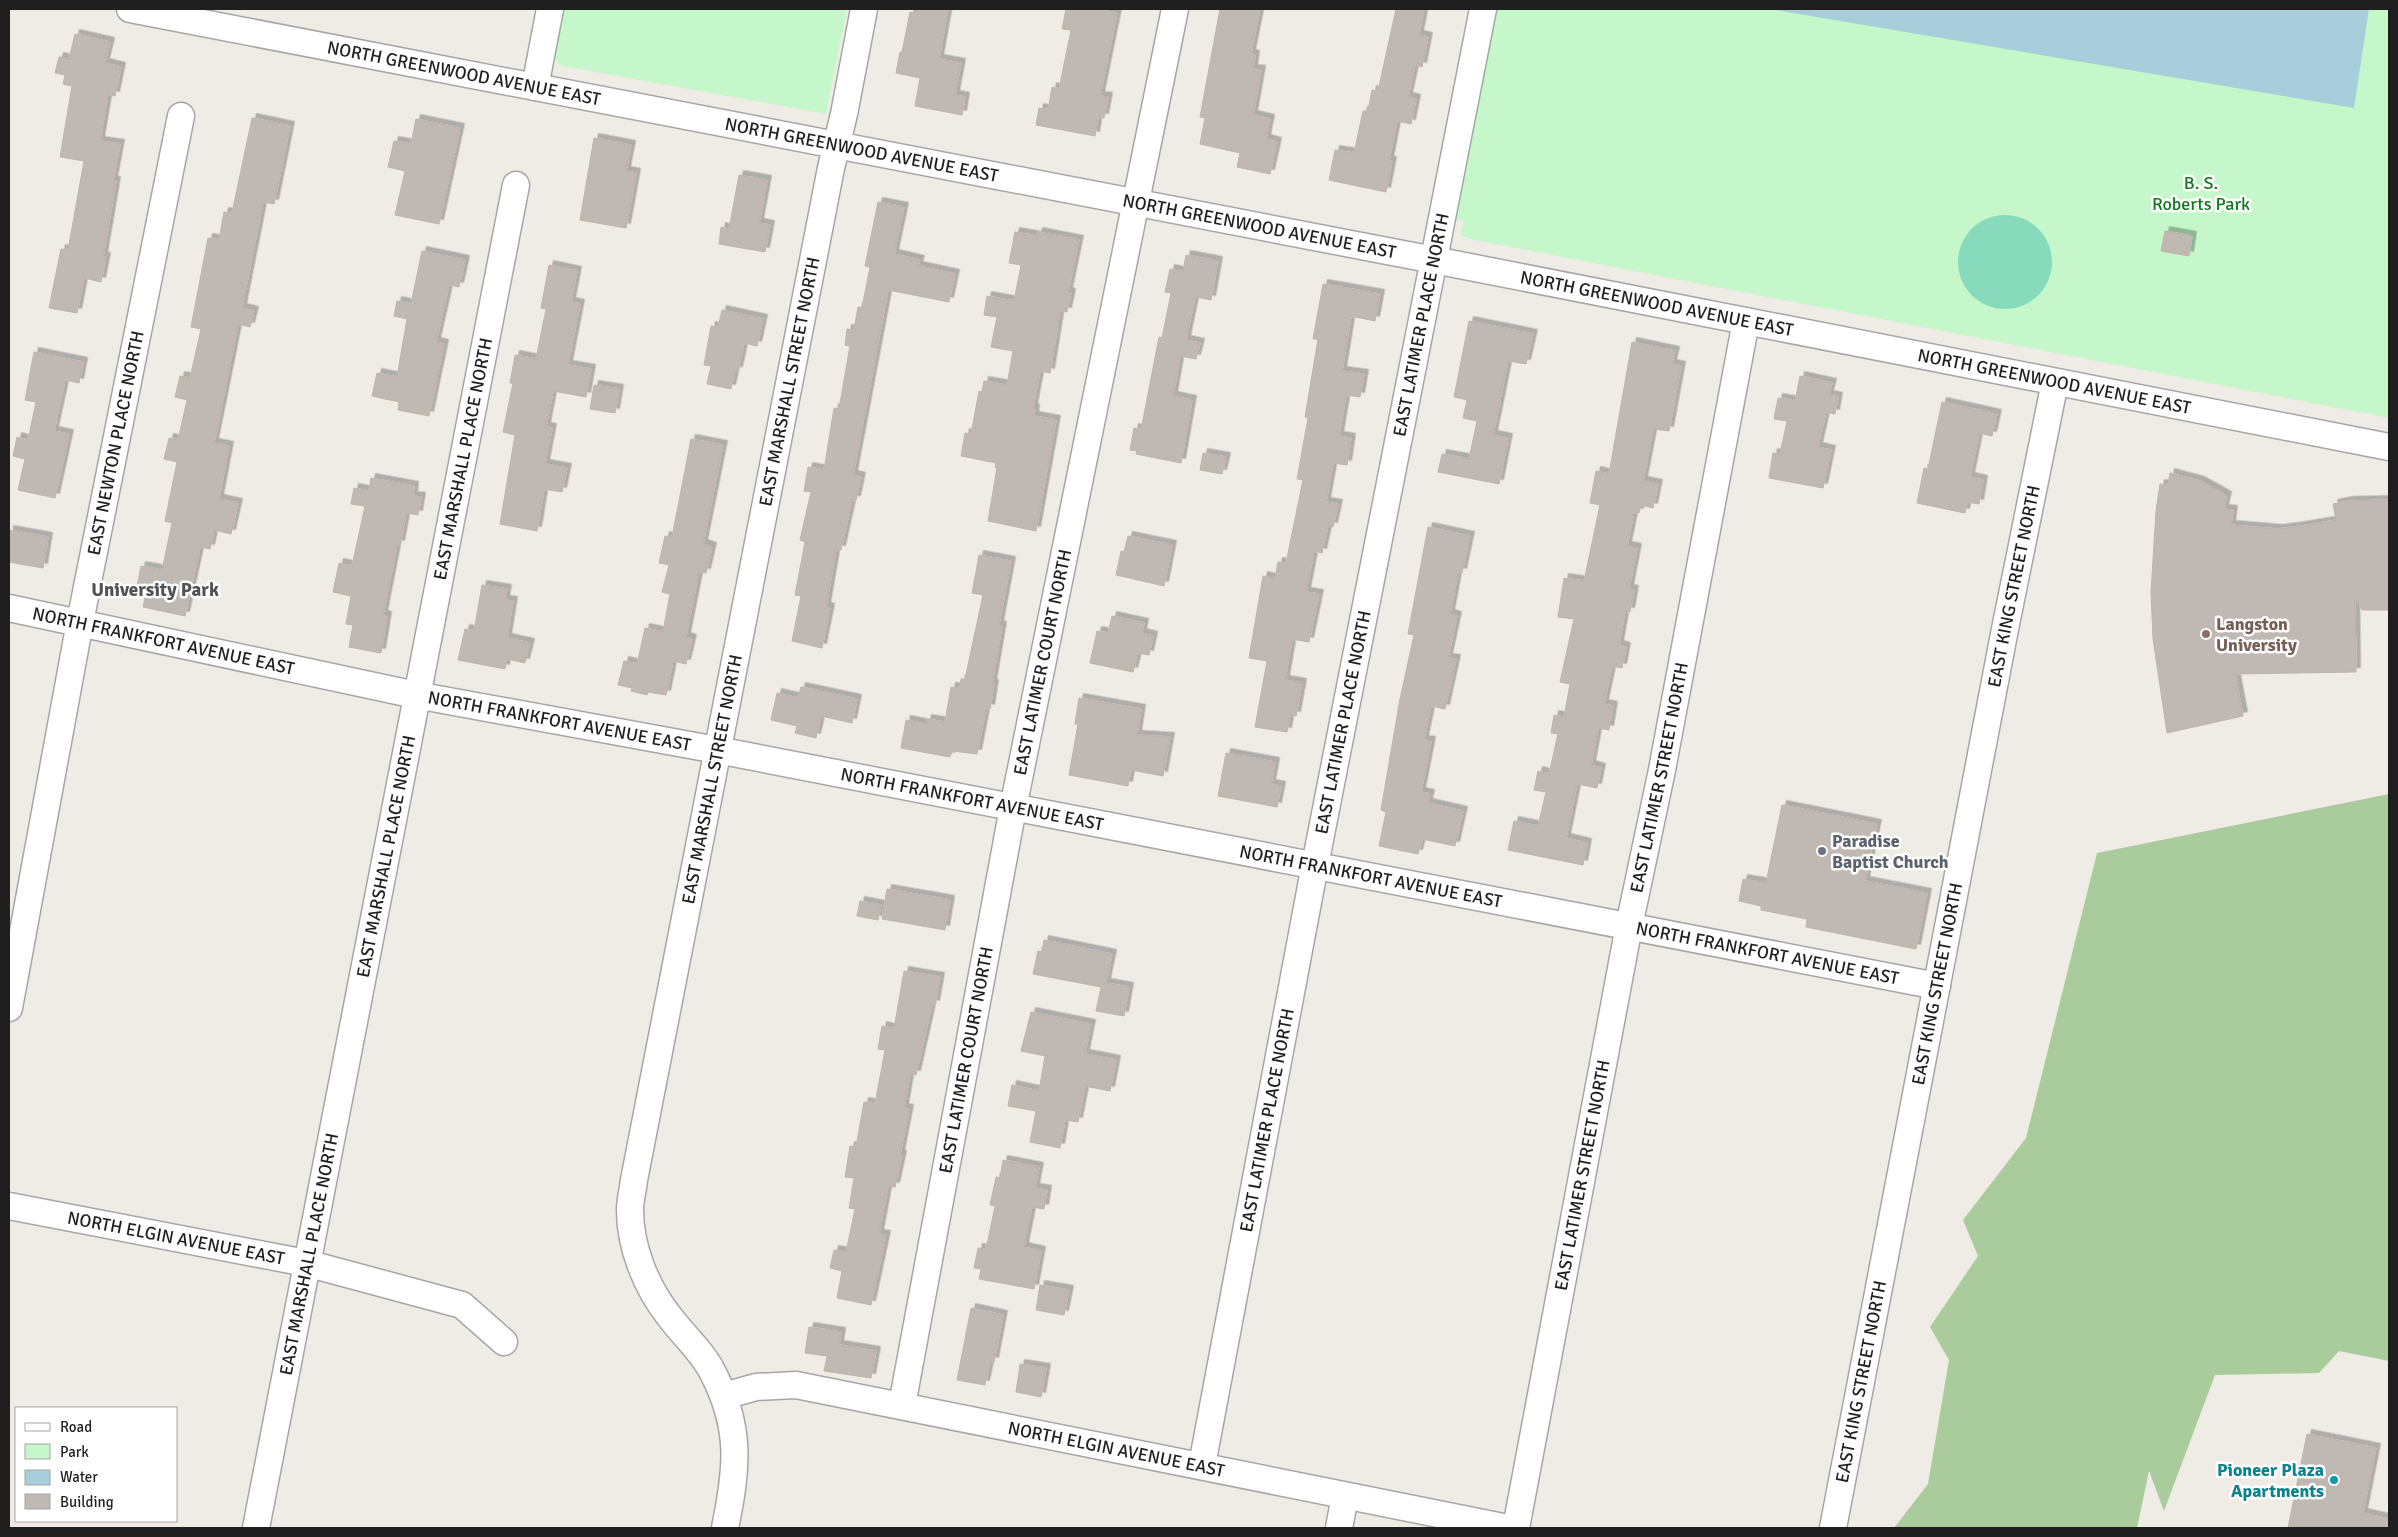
<svg xmlns="http://www.w3.org/2000/svg" width="2398" height="1537" viewBox="0 0 2398 1537" font-family="Signika,sans-serif">
<style>
.forest{fill:#aacc9c}
.park{fill:#c5f7ca}
.pitch{fill:#88dabc}
.water{fill:#a8cedb}
.building{fill:#c0b8b2;stroke:#c0b3a9;filter:url(#shadow)}
.lines{fill:none;stroke-linecap:round;stroke-linejoin:round}
.minor-casing{stroke:#a6a6a6;stroke-width:29}
.minor{stroke:#fff;stroke-width:26}
.education-dot{fill:#8d6e63;stroke:#fff;stroke-width:2}
.worship-dot{fill:#6b7280;stroke:#fff;stroke-width:2}
.culture-dot{fill:#0f9aa8;stroke:#fff;stroke-width:2}
.labels{text-anchor:middle;stroke-width:5;stroke-linejoin:round;paint-order:stroke}
.street-label{font-size:18px;fill:#1f1f1f;stroke:#fff}
.park-label{font-size:18px;fill:#11791c;stroke:#fff}
.education-label{font-size:18px;font-weight:bold;fill:#785e54;stroke:#fff;text-anchor:start}
.worship-label{font-size:18px;font-weight:bold;fill:#5b616d;stroke:#fff;text-anchor:start}
.culture-label{font-size:18px;font-weight:bold;fill:#0d838f;stroke:#fff;text-anchor:end}
.neighbourhood-label{font-size:19px;font-weight:bold;fill:#525252;stroke:#fff}
</style>
<defs>
<filter id="shadow"><feDropShadow dx="4.5" dy="-4.5" stdDeviation="0" flood-color="#0004"/></filter>
</defs>
<rect width="100%" height="100%" fill="#efece6"/>
<polygon class="forest" points="2389,794 2389,1361 2339,1351 2319,1373 2215,1375 2164,1511 2149,1471 2137,1528 1894,1528 1928,1484 1949,1360 1930,1327 1978,1256 1963,1220 2026,1138 2097,853"/>
<g class="park">
<polygon points="563,9 847,9 826,114 562,66 553,58"/>
<polygon points="1497,9 2389,9 2389,418 1470,239 1461,235 1464,221 1455,219"/>
</g>
<circle class="pitch" cx="2005" cy="262" r="47"/>
<polygon class="water" points="1769,9 2369,9 2354,108"/>
<g class="building">
<polygon points="918,9 948,9 939,59 961,63 955,95 965,97 962,115 915,106 920,78 896,73 900,52 902,52 910,12 917,13"/>
<polygon points="1066,9 1095,9 1117,13 1100,96 1108,97 1104,118 1098,117 1095,136 1036,125 1039,108 1048,110 1052,87 1059,89 1071,30 1062,29"/>
<polygon points="1220,9 1260,9 1251,54 1255,55 1253,69 1261,70 1253,115 1270,119 1266,139 1277,142 1270,174 1237,167 1240,153 1200,144 1205,118 1200,117"/>
<polygon points="1396,9 1424,9 1419,35 1428,37 1422,67 1415,65 1408,97 1416,99 1411,124 1397,121 1389,161 1392,161 1386,192 1329,180 1335,150 1354,153 1363,111 1368,111 1372,90 1378,91"/>
<polygon points="75,34 110,42 105,63 121,67 115,96 108,94 100,141 120,144 113,181 116,181 103,257 106,257 101,282 84,278 77,313 49,308 61,249 68,250 84,161 60,157 72,86 63,84 65,75 55,73 59,57 69,59"/>
<polygon points="252,118 290,126 274,204 263,202 242,308 254,311 250,327 238,324 214,443 229,446 219,499 238,503 231,534 214,530 210,549 200,547 185,616 143,607 147,589 137,587 141,566 162,570 172,523 165,521 177,462 164,459 169,438 178,440 187,400 175,397 180,376 190,378 201,329 191,327 208,238 219,240 224,212 232,213"/>
<polygon points="416,119 460,128 439,224 395,215 405,171 388,167 394,141 411,144"/>
<polygon points="594,138 631,145 626,171 636,173 626,228 580,220"/>
<polygon points="739,175 767,180 759,223 770,225 765,252 719,244 721,227 729,229"/>
<polygon points="878,202 904,207 894,254 920,260 918,266 955,274 949,302 888,290 853,475 861,477 856,500 852,500 841,550 836,549 826,607 830,608 822,648 792,641 801,596 795,595 805,542 800,540 811,492 804,491 808,467 824,470 834,408 839,409 850,346 845,345 847,329 854,330 858,307 862,308 870,267 865,266"/>
<polygon points="2165,231 2192,236 2189,256 2161,251"/>
<polygon points="1015,232 1037,236 1038,232 1079,240 1068,292 1071,293 1067,312 1060,311 1050,373 1040,371 1033,408 1035,409 1034,416 1056,420 1036,531 988,521 997,468 995,467 996,463 961,456 965,433 971,434 979,391 982,392 984,381 1007,385 1013,351 991,347 997,317 984,315 987,296 1014,301 1021,265 1009,263"/>
<polygon points="422,251 465,260 459,287 449,285 436,342 444,344 429,416 398,410 399,402 372,396 377,373 397,377 407,319 394,316 397,301 411,304"/>
<polygon points="1186,255 1218,261 1211,300 1195,297 1186,340 1200,343 1196,359 1180,356 1173,396 1192,400 1181,463 1136,454 1137,451 1130,450 1134,428 1141,429 1142,425 1159,337 1162,338 1171,293 1165,292 1170,269 1183,272"/>
<polygon points="549,265 577,271 571,302 580,304 568,365 591,369 586,397 553,391 546,427 552,428 545,464 567,468 562,492 544,489 537,531 500,524 515,435 503,432 513,383 510,383 515,355 536,359 546,309 541,308"/>
<polygon points="1323,284 1380,294 1375,321 1351,316 1342,371 1364,374 1360,397 1346,395 1339,436 1351,438 1347,465 1333,463 1326,502 1338,504 1333,527 1328,526 1322,553 1314,551 1306,592 1319,594 1309,642 1292,639 1285,680 1302,683 1296,716 1290,715 1287,732 1255,727 1267,661 1249,658 1263,576 1275,579 1278,562 1286,563 1303,480 1297,479 1308,418 1305,417 1318,339 1313,339"/>
<polygon points="722,310 763,319 757,346 744,343 738,371 735,371 731,389 707,384 711,366 704,365 711,326 718,327"/>
<polygon points="1469,321 1533,334 1526,364 1508,361 1493,435 1508,438 1499,484 1438,472 1442,454 1469,459 1477,421 1463,418 1467,400 1454,397"/>
<polygon points="1632,342 1675,351 1672,364 1681,366 1669,431 1653,429 1643,481 1658,484 1653,508 1641,505 1639,513 1634,512 1627,546 1637,548 1629,589 1634,590 1630,612 1625,611 1619,645 1626,647 1622,668 1612,666 1604,704 1613,706 1609,730 1598,728 1591,765 1601,768 1597,788 1577,784 1566,838 1587,843 1583,865 1508,850 1514,821 1538,826 1546,792 1534,790 1538,771 1549,774 1558,734 1551,733 1554,715 1564,717 1570,684 1560,682 1574,619 1558,617 1564,578 1584,581 1600,505 1590,503 1596,471 1609,474"/>
<polygon points="34,352 83,362 79,383 65,380 54,431 69,434 55,498 18,490 25,459 13,456 17,437 28,440 36,402 25,400"/>
<polygon points="1800,376 1832,383 1829,395 1838,397 1835,414 1826,412 1818,447 1831,450 1823,488 1769,478 1773,453 1780,454 1787,421 1774,419 1778,398 1795,401"/>
<polygon points="594,385 619,389 615,413 590,409"/>
<polygon points="1942,402 1997,414 1992,436 1979,433 1970,477 1983,480 1979,504 1967,502 1965,513 1917,503 1924,468 1928,469"/>
<polygon points="691,439 723,445 703,544 712,547 706,573 699,572 686,637 692,639 686,664 673,661 666,695 648,692 647,695 631,691 632,688 618,685 624,661 637,664 645,628 663,632 670,594 662,592 669,565 659,563 665,536 672,537"/>
<polygon points="1203,453 1226,457 1222,474 1200,470"/>
<polygon points="2170,473 2200,481 2227,496 2224,509 2233,510 2231,525 2278,529 2301,526 2336,520 2333,504 2348,501 2389,500 2389,610 2362,610 2355,595 2356,672 2235,674 2243,716 2167,733 2153,639 2151,592 2156,511 2160,484 2168,485"/>
<polygon points="371,478 414,486 413,496 421,497 418,515 406,513 400,545 397,544 383,615 387,616 381,653 349,647 353,625 346,624 351,596 333,592 339,563 352,566 365,506 351,504 354,488 369,491"/>
<polygon points="1428,527 1470,536 1462,573 1458,572 1450,614 1457,616 1448,658 1456,659 1445,709 1431,706 1424,740 1431,741 1421,792 1430,794 1428,803 1463,811 1455,846 1422,839 1418,854 1379,846 1386,812 1381,810 1400,699 1414,635 1408,634"/>
<polygon points="9,530 48,537 43,568 9,562"/>
<polygon points="1128,536 1172,545 1164,586 1116,575 1121,551 1124,552"/>
<polygon points="979,555 1011,561 999,625 1002,626 992,684 994,684 990,709 986,708 977,754 952,751 950,757 901,748 906,720 926,724 927,719 945,722 951,687 960,688 961,679 965,679 983,595 972,593"/>
<polygon points="482,585 507,589 505,600 513,601 507,638 530,643 525,663 507,659 505,669 458,660 465,629 474,631"/>
<polygon points="1112,616 1144,623 1142,633 1153,636 1149,655 1138,653 1133,672 1090,663 1097,631 1108,633"/>
<polygon points="801,687 857,699 852,723 821,716 816,738 795,733 797,726 771,720 777,693 798,698"/>
<polygon points="1079,698 1141,709 1137,735 1170,737 1163,776 1131,770 1128,786 1069,775 1078,724 1075,724"/>
<polygon points="1226,753 1275,762 1271,784 1281,786 1277,807 1218,796"/>
<polygon points="1782,805 1877,824 1865,881 1927,893 1916,949 1806,927 1807,919 1761,910 1761,906 1739,901 1743,879 1766,883"/>
<polygon points="887,889 950,900 945,930 882,919"/>
<polygon points="860,901 881,905 878,920 857,916"/>
<polygon points="1044,940 1112,954 1106,983 1129,987 1124,1016 1096,1011 1101,987 1033,974 1038,951 1042,952"/>
<polygon points="904,971 940,977 935,1005 932,1004 916,1075 910,1074 904,1108 909,1109 900,1155 902,1155 895,1187 888,1186 879,1234 886,1235 871,1305 837,1298 842,1271 830,1268 834,1250 846,1252 855,1209 849,1208 854,1178 845,1177 850,1146 856,1147 864,1102 875,1104 885,1050 878,1049 882,1026 894,1029"/>
<polygon points="1031,1012 1091,1024 1085,1054 1116,1060 1110,1091 1085,1086 1078,1122 1065,1120 1060,1148 1030,1142 1036,1111 1008,1106 1012,1085 1039,1091 1045,1056 1021,1051"/>
<polygon points="1003,1160 1039,1167 1035,1188 1047,1190 1044,1209 1032,1207 1024,1247 1041,1251 1034,1289 979,1279 981,1269 974,1268 978,1248 985,1249 988,1240 995,1206 990,1205 996,1177 1000,1178"/>
<polygon points="1040,1285 1069,1290 1064,1315 1036,1310"/>
<polygon points="971,1308 1003,1315 994,1362 990,1361 985,1385 957,1380"/>
<polygon points="809,1327 841,1332 839,1345 876,1351 871,1378 824,1371 827,1356 805,1353"/>
<polygon points="1020,1364 1046,1368 1041,1397 1016,1392"/>
<polygon points="2307,1434 2376,1448 2363,1513 2389,1519 2389,1528 2288,1528"/>
</g>
<g class="lines">
<g class="minor-casing">
<g id="minor">
<path id="s1" d="M130 9 1434 260 2389 447"/>
<polyline points="535,87 550,9"/>
<path id="s2" d="M9 608 416 695 717 750 1937 986"/>
<path id="s3" d="M9 1008 80 622 181 116"/>
<path id="s4" d="M9 1206 306 1263 462 1305 504 1342"/>
<path id="s5" d="M724 1396 756 1387 796 1385 1508 1528"/>
<path id="s6" d="M902 1405 1013 808 1175 9"/>
<path id="s7" d="M1202 1465 1315 865 1483 9"/>
<path id="s8" d="M256 1528 516 185"/>
<path id="s9" d="M725 1528C737 1469 742 1429 713 1373 703 1352 683 1335 669 1316 646 1287 630 1247 630 1210 630 1200 633 1190 634 1180L831 168 844 114 864 9"/>
<polyline points="1339,1528 1345,1496"/>
<path id="s10" d="M1516 1528 1629 926 1662 770 1746 321"/>
<path id="s11" d="M1833 1528 2005 629 2055 382"/>
</g>
</g>
<use href="#minor" class="minor"/>
</g>
<circle class="education-dot" cx="2206" cy="634" r="5"/>
<circle class="worship-dot" cx="1822" cy="851" r="5"/>
<circle class="culture-dot" cx="2334" cy="1480" r="5"/>
<g class="labels">
<g class="street-label">
<text dy="6" stroke="none"><textPath href="#s1" startOffset="340">NORTH GREENWOOD AVENUE EAST</textPath></text>
<text dy="6" stroke="none"><textPath href="#s1" startOffset="745">NORTH GREENWOOD AVENUE EAST</textPath></text>
<text dy="6" stroke="none"><textPath href="#s1" startOffset="1150">NORTH GREENWOOD AVENUE EAST</textPath></text>
<text dy="6" stroke="none"><textPath href="#s1" startOffset="1555">NORTH GREENWOOD AVENUE EAST</textPath></text>
<text dy="6" stroke="none"><textPath href="#s7" startOffset="1161">EAST LATIMER PLACE NORTH</textPath></text>
<text dy="6" stroke="none"><textPath href="#s9" startOffset="1190">EAST MARSHALL STREET NORTH</textPath></text>
<text dy="6" stroke="none"><textPath href="#s1" startOffset="1960">NORTH GREENWOOD AVENUE EAST</textPath></text>
<text dy="6" stroke="none"><textPath href="#s3" startOffset="575">EAST NEWTON PLACE NORTH</textPath></text>
<text dy="6" stroke="none"><textPath href="#s8" startOffset="1089">EAST MARSHALL PLACE NORTH</textPath></text>
<text dy="6" stroke="none"><textPath href="#s11" startOffset="959">EAST KING STREET NORTH</textPath></text>
<text dy="6" stroke="none"><textPath href="#s2" startOffset="158">NORTH FRANKFORT AVENUE EAST</textPath></text>
<text dy="6" stroke="none"><textPath href="#s6" startOffset="756">EAST LATIMER COURT NORTH</textPath></text>
<text dy="6" stroke="none"><textPath href="#s2" startOffset="562">NORTH FRANKFORT AVENUE EAST</textPath></text>
<text dy="6" stroke="none"><textPath href="#s7" startOffset="756">EAST LATIMER PLACE NORTH</textPath></text>
<text dy="6" stroke="none"><textPath href="#s10" startOffset="764">EAST LATIMER STREET NORTH</textPath></text>
<text dy="6" stroke="none"><textPath href="#s9" startOffset="785">EAST MARSHALL STREET NORTH</textPath></text>
<text dy="6" stroke="none"><textPath href="#s2" startOffset="982">NORTH FRANKFORT AVENUE EAST</textPath></text>
<text dy="6" stroke="none"><textPath href="#s8" startOffset="684">EAST MARSHALL PLACE NORTH</textPath></text>
<text dy="6" stroke="none"><textPath href="#s2" startOffset="1388">NORTH FRANKFORT AVENUE EAST</textPath></text>
<text dy="6" stroke="none"><textPath href="#s2" startOffset="1792">NORTH FRANKFORT AVENUE EAST</textPath></text>
<text dy="6" stroke="none"><textPath href="#s11" startOffset="554">EAST KING STREET NORTH</textPath></text>
<text dy="6" stroke="none"><textPath href="#s6" startOffset="351">EAST LATIMER COURT NORTH</textPath></text>
<text dy="6" stroke="none"><textPath href="#s7" startOffset="351">EAST LATIMER PLACE NORTH</textPath></text>
<text dy="6" stroke="none"><textPath href="#s10" startOffset="359">EAST LATIMER STREET NORTH</textPath></text>
<text dy="6" stroke="none"><textPath href="#s4" startOffset="170">NORTH ELGIN AVENUE EAST</textPath></text>
<text dy="6" stroke="none"><textPath href="#s8" startOffset="279">EAST MARSHALL PLACE NORTH</textPath></text>
<text dy="6" stroke="none"><textPath href="#s11" startOffset="149">EAST KING STREET NORTH</textPath></text>
<text dy="6" stroke="none"><textPath href="#s5" startOffset="400">NORTH ELGIN AVENUE EAST</textPath></text>
</g>
<g class="park-label">
<text x="2201" y="189">B. S.<tspan x="2201" dy="21">Roberts Park</tspan></text>
</g>
<g class="education-label">
<text x="2216" y="630">Langston<tspan x="2216" dy="21">University</tspan></text>
</g>
<g class="worship-label">
<text x="1832" y="847">Paradise<tspan x="1832" dy="21">Baptist Church</tspan></text>
</g>
<g class="culture-label">
<text x="2324" y="1476">Pioneer Plaza<tspan x="2324" dy="21">Apartments</tspan></text>
</g>
<g class="neighbourhood-label">
<text x="155" y="596">University Park</text>
</g>
</g>
<rect width="2398" height="1537" fill="none" stroke="#1f1f1f" stroke-width="20"/>
<rect x="15" y="1407" width="162" height="115" fill="#ffffff" stroke="#a5a5a5"/>
<rect x="25" y="1423" width="25" height="8" fill="#ffffff" stroke="#a5a5a5"/>
<text x="60" y="1432" font-size="15" fill="#1f1f1f">Road</text>
<rect x="25" y="1444" width="25" height="15" fill="#c5f7ca" stroke="#a5a5a5"/>
<text x="60" y="1457" font-size="15" fill="#1f1f1f">Park</text>
<rect x="25" y="1470" width="25" height="15" fill="#a8cedb" stroke="#a5a5a5"/>
<text x="60" y="1482" font-size="15" fill="#1f1f1f">Water</text>
<rect x="25" y="1494" width="25" height="15" fill="#c0b8b2" stroke="#a5a5a5"/>
<text x="60" y="1507" font-size="15" fill="#1f1f1f">Building</text>
</svg>
